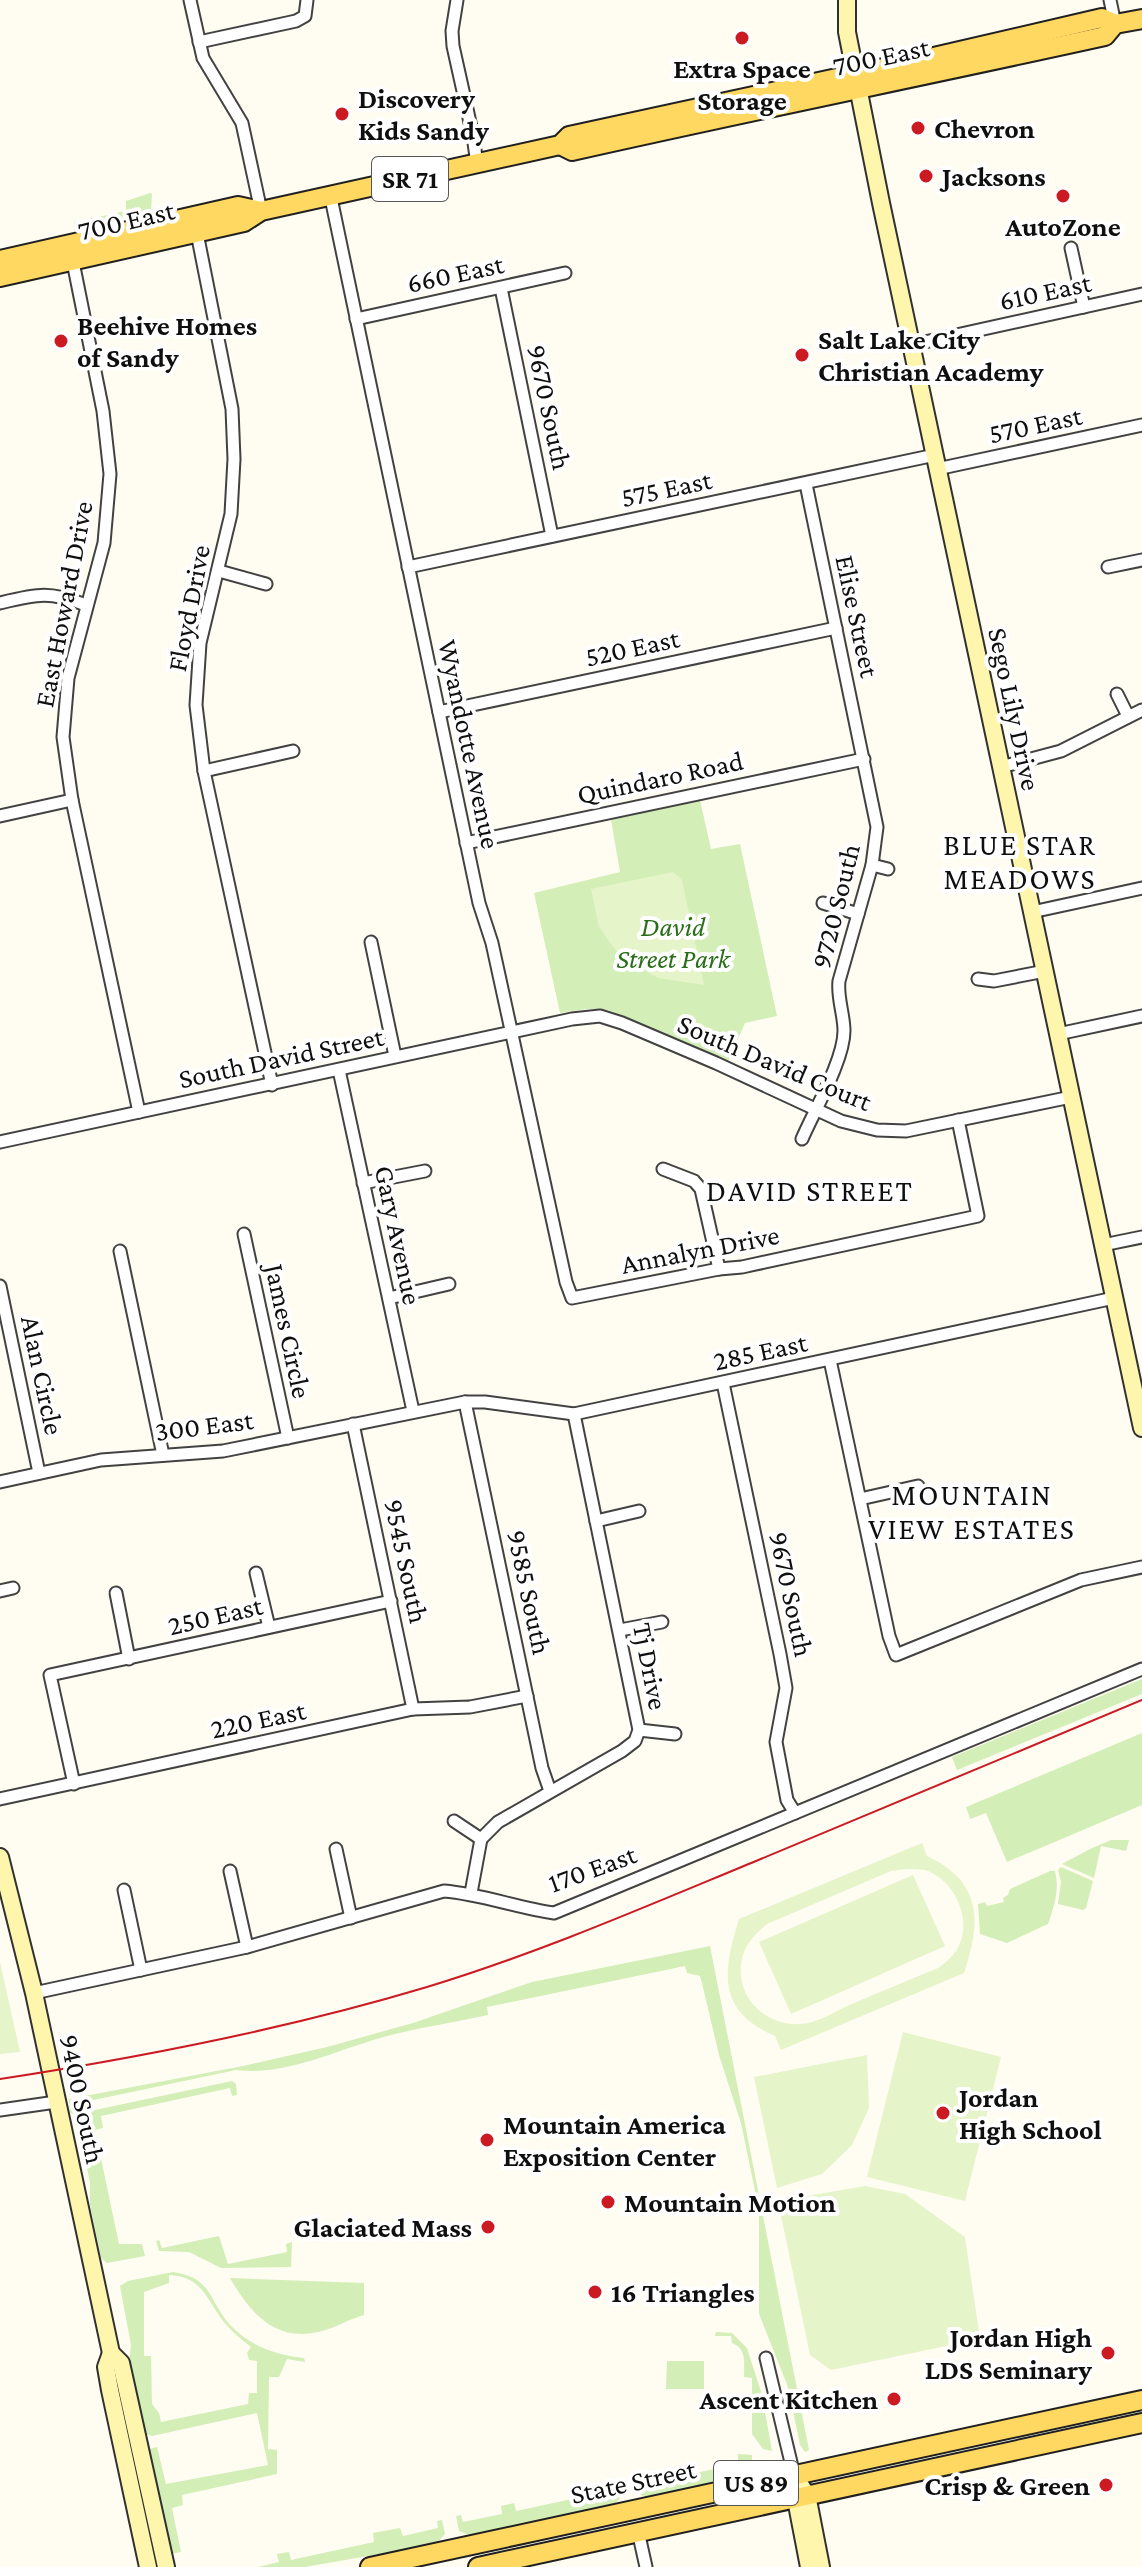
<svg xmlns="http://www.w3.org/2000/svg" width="1142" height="2567" viewBox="0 0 1142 2567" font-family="'Crimson Pro',serif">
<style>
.green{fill:#d4eeb7;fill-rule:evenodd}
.pitch{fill:#e6f4ca;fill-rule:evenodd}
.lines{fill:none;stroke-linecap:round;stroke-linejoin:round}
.street-casing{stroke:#424242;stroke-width:15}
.secondary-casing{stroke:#313131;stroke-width:20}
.primary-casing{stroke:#202020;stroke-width:22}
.street{stroke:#fff;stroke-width:11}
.secondary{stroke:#fff6ad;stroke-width:16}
.primary{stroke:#ffd862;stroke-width:18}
.tram{stroke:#cc1a23;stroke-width:2}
.poi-dot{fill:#cc1a23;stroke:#fff;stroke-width:3}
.labels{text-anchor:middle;stroke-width:8;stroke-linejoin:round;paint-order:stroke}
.shield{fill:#fff;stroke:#575757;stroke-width:2}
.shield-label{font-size:26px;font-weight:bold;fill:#0f0f0f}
.street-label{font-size:28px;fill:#0f0f0f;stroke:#fff}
.poi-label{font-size:28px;font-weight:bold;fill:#0f0f0f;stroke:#fff;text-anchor:start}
.park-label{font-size:28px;font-style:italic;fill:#2b6e19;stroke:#fff}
.neighbourhood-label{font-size:30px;letter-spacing:2px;fill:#0f0f0f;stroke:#fff}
</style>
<rect width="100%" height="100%" fill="#fffcf2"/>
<g class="green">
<polygon points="150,193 152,194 151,211 75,228 74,222 92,218 94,222 93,218 126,211 126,201"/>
<polygon points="700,800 711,849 740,844 777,1016 745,1023 728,1062 608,1010 586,1009 560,1013 534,893 620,872 611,820"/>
<polygon points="1142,1679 1142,1694 957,1770 952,1757"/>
<polygon points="1142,1733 1142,1805 1007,1862 986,1813 970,1819 966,1807"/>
<polygon points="1111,1840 1129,1840 1126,1851 1101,1846 1094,1878 1062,1864 1090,1849"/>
<polygon points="1061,1867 1093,1881 1086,1908 1083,1910 1058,1904 1061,1882 1058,1870"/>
<path d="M1050 1871H1055C1060 1890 1054 1906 1048 1924L1007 1943 980 1934 978 1904 985 1902 987 1906 1004 1902 1003 1898 1008 1895 1010 1889Z"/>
<path d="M710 1946 809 2450 805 2452 800 2445 788 2387 759 2314V2210L741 2123 719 2055 702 1983 700 1976 687 1973 685 1966 487 2007 488 2015C456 2022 423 2027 391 2035 343 2047 286 2077 236 2070L89 2101 72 2114 70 2112 69 2099 243 2066 327 2047 413 2023 532 1982Z"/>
<polygon points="232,2081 236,2084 237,2095 232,2096 230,2088 101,2116 103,2128 95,2130 119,2244 142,2244 145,2256 107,2263 101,2258 90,2205 90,2183 80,2133 81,2121 95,2110"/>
<polygon points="219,2236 228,2264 287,2252 286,2244 292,2242 291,2267 221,2268 189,2252 159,2251 156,2241 159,2240 162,2248"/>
<path d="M173 2272C213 2278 208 2300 230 2325 250 2346 276 2355 304 2358L305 2362 287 2359 279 2377H269L268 2449 277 2450V2474L182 2495 183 2505 172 2508 181 2552 170 2554 149 2449 157 2447 166 2484 268 2465 257 2413 152 2436 145 2434 143 2429 129 2363 131 2345 120 2286 128 2281ZM169 2275C202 2276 207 2300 223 2321 231 2331 241 2339 251 2347L247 2353 249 2360 257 2361V2393H249L248 2404 161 2422 159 2413 152 2404 151 2356H144V2292L169 2283Z"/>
<path d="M230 2278 364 2283V2315C349 2319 337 2327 322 2331 276 2344 250 2313 230 2278Z"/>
<path d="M716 2332 732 2333 747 2348 762 2395 772 2451 763 2449 752 2434V2378L744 2377C744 2362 747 2349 732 2343L731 2336H715Z"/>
<polygon points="667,2361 704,2361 704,2389 666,2389"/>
<path d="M738 2454 752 2455V2472L755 2475 649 2498C637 2496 636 2488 634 2478L641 2476 643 2484 738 2464Z"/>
<polygon points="620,2481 623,2495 614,2505 472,2536 459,2531 456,2516 461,2515 463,2522 502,2514 501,2506 514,2503 516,2511 614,2490 614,2482"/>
<polygon points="442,2520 445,2534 436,2544 305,2567 258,2567 279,2562 277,2554 289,2552 291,2560 374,2542 373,2533 400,2528 403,2536 438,2528 437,2521"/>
</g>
<g class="pitch">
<polygon points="673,872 682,880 704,985 658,978 635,965 614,948 599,927 591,889"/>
<path d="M922 1843 927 1856C983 1882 981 1922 964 1973L781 2050 775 2036C716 2011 723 1971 739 1919ZM906 1869C912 1869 919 1869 925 1870 958 1881 976 1927 953 1955 949 1960 943 1964 938 1968 908 1980 878 1993 847 2006 835 2012 821 2020 808 2023 779 2029 748 2011 742 1982 737 1956 747 1940 767 1924L891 1871Z"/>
<polygon points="913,1875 945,1946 791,2014 759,1942"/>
<polygon points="0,1962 20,2052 0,2054"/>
<polygon points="903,2032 1001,2057 965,2201 867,2177"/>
<polygon points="867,2055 869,2108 852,2145 822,2174 777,2188 754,2077"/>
<polygon points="865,2186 905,2194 965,2237 980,2339 831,2370 810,2355 778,2201"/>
</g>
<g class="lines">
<g class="street-casing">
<g id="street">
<polyline points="190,0 203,58 242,123 261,211"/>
<polyline points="457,0 452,31 453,46 473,136 477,164"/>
<polyline points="1110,0 1115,24"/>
<polyline points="199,42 296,21 305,16 307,0"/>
<polyline points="331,198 479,903 492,943 566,1282 572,1298 719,1269 742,1267 978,1216 958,1120"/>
<polyline points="197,233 232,409 234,459 231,514 200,643 196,705 204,771 272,1085"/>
<polyline points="1071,248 1084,307"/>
<polyline points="72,257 103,411 110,474 104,543 68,678 63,737 72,800 139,1112"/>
<polyline points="501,288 552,536"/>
<polyline points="356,319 565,273"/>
<polyline points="911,345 1142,294"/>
<polyline points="937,469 1142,425"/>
<polyline points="408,567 935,455"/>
<polyline points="1108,567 1142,560"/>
<polyline points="219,571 266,584"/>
<path d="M0 603C38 594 49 591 86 605"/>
<polyline points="1117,694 1128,716"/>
<polyline points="439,712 836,628"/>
<polyline points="1001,767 1061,751 1142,710"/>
<polyline points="204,771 293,751"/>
<polyline points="0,816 72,800"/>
<polyline points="466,843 864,759"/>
<polyline points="872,865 888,869"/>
<polyline points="823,903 858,914"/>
<polyline points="1032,912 1142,888"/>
<polyline points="371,942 395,1056"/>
<polyline points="978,979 994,981 1045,971"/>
<polyline points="1058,1034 1142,1016"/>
<polyline points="339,1070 413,1411"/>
<path d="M802 1139C814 1111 844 1060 844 1031 844 1014 837 998 839 981L872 865 877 827 806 484"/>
<polyline points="0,1142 572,1019 600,1016 622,1023 716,1063 841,1121 877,1130 906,1131 1071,1097"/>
<polyline points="663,1169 694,1181 701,1189 719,1269"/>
<polyline points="363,1183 425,1171"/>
<polyline points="244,1234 288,1438"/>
<polyline points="1103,1245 1142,1237"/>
<polyline points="120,1251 163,1455"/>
<polyline points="0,1286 39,1473"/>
<polyline points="389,1298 449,1284"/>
<polyline points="830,1360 889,1636 896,1655 1081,1580 1142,1567"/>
<polyline points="723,1383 780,1654 786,1688 776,1742 787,1800 795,1813"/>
<polyline points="465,1402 542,1768 550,1791"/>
<polyline points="353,1424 413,1709"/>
<polyline points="0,1482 101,1460 223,1451 465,1402 485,1402 574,1414 1114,1298"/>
<polyline points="860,1499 918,1486"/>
<polyline points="596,1521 639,1511"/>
<polyline points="256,1573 269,1627"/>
<polyline points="0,1591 13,1588"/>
<polyline points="116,1593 129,1659"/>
<polyline points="620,1630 662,1622"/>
<polyline points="639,1730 675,1734"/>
<polyline points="74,1784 50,1675 391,1601"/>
<polyline points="0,1799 413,1709 470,1707 527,1696"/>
<polyline points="454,1821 481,1839"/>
<polyline points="336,1849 351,1918"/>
<polyline points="230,1871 247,1947"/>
<polyline points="124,1890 141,1970"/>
<polyline points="471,1893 481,1839 498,1822 622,1751 635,1741 639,1730 574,1414"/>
<path d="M34 1993 247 1947 444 1891C482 1894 517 1908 554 1913L1142 1669"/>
<polyline points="0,2110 56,2102"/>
<polyline points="766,2358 794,2475"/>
<polyline points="638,2531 646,2567"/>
</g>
</g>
<g class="secondary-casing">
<g id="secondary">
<polyline points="847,0 847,32 881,203 1142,1428"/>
<polyline points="0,1857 34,1993 111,2353 121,2363 166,2567"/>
<polyline points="111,2353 106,2367 110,2390 148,2567"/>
<polyline points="794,2475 807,2495 821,2567"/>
<polyline points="794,2489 809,2567"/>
</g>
</g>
<g class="primary-casing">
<g id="primary">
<path d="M560 145 572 151C749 111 928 75 1105 36L1115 24 1142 19"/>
<polyline points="0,260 238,206 261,211"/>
<polyline points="0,277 244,222 261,211 560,145 569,136 925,59 1102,18 1115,24"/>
<polyline points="370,2567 1142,2400"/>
<polyline points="478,2567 1142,2423"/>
</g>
</g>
<use href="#street" class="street"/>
<use href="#secondary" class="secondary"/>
<use href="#primary" class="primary"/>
<path class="tram" d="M0 2079C144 2057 287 2029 427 1987 539 1953 647 1906 756 1861 884 1808 1013 1754 1142 1700"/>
</g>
<g class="poi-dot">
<circle cx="742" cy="38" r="8"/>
<circle cx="342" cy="114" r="8"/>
<circle cx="918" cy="128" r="8"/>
<circle cx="926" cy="176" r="8"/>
<circle cx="1063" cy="196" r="8"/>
<circle cx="61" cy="341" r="8"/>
<circle cx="802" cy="355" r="8"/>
<circle cx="943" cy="2113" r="8"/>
<circle cx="487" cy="2140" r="8"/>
<circle cx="608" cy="2202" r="8"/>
<circle cx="488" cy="2227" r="8"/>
<circle cx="595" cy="2292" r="8"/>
<circle cx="1108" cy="2353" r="8"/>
<circle cx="894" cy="2399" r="8"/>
<circle cx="1106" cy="2485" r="8"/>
</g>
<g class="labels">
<g class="shield">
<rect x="372" y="157" width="76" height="44" rx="6"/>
<rect x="714" y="2461" width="84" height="44" rx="6"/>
</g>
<g class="shield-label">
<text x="410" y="188">SR 71</text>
<text x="756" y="2492">US 89</text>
</g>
<g class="street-label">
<text transform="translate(881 56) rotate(-12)" y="10">700 East</text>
<text transform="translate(126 220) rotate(-13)" y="10">700 East</text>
<text transform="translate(455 273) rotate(-12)" y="10">660 East</text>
<text transform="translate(1045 291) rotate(-12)" y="10">610 East</text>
<text transform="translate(550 407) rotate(78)" y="10">9670 South</text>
<text transform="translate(1035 424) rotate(-12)" y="10">570 East</text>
<text transform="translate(666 488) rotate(-12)" y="10">575 East</text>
<text transform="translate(63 604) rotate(-79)" y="10">East Howard Drive</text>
<text transform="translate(188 608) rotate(-79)" y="10">Floyd Drive</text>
<text transform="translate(858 616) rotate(78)" y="10">Elise Street</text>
<text transform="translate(632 647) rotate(-12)" y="10">520 East</text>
<text transform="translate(1015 709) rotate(78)" y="10">Sego Lily Drive</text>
<text transform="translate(470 744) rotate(78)" y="10">Wyandotte Avenue</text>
<text transform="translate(660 777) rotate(-12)" y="10">Quindaro Road</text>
<text transform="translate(835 906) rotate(-76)" y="10">9720 South</text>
<text transform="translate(281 1057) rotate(-12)" y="10">South David Street</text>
<text transform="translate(775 1062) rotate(23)" y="10">South David Court</text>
<text transform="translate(399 1235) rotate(78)" y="10">Gary Avenue</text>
<text transform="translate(700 1249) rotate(-11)" y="10">Annalyn Drive</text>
<text transform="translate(289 1331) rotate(78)" y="10">James Circle</text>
<text transform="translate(760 1351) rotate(-12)" y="10">285 East</text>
<text transform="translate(43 1375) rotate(78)" y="10">Alan Circle</text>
<text transform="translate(204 1425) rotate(-7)" y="10">300 East</text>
<text transform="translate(407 1561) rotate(78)" y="10">9545 South</text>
<text transform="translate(530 1592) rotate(78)" y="10">9585 South</text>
<text transform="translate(792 1594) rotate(78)" y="10">9670 South</text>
<text transform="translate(215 1615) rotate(-13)" y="10">250 East</text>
<text transform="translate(651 1666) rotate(79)" y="10">Tj Drive</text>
<text transform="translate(258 1719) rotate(-12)" y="10">220 East</text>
<text transform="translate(592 1868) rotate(-20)" y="10">170 East</text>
<text transform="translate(83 2099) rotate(78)" y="10">9400 South</text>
<text transform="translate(633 2481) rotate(-12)" y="10">State Street</text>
</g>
<g class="poi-label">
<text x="742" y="78" text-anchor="middle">Extra Space<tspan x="742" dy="32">Storage</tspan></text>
<text x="358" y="108">Discovery<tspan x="358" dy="32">Kids Sandy</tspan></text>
<text x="934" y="138">Chevron</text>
<text x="942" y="186">Jacksons</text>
<text x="1063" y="236" text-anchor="middle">AutoZone</text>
<text x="77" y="335">Beehive Homes<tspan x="77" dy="32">of Sandy</tspan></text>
<text x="818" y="349">Salt Lake City<tspan x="818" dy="32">Christian Academy</tspan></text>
<text x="959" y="2107">Jordan<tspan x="959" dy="32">High School</tspan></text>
<text x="503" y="2134">Mountain America<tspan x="503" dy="32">Exposition Center</tspan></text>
<text x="624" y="2212">Mountain Motion</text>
<text x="472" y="2237" text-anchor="end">Glaciated Mass</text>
<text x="611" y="2302">16 Triangles</text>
<text x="1092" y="2347" text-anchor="end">Jordan High<tspan x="1092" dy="32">LDS Seminary</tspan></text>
<text x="878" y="2409" text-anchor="end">Ascent Kitchen</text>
<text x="1090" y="2495" text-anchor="end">Crisp &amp; Green</text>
</g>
<g class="park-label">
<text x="673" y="936">David<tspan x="673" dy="32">Street Park</tspan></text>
</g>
<g class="neighbourhood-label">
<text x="1020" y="855">BLUE STAR<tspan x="1020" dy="34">MEADOWS</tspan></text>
<text x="810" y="1201">DAVID STREET</text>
<text x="972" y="1505">MOUNTAIN<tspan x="972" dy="34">VIEW ESTATES</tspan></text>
</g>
</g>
</svg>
